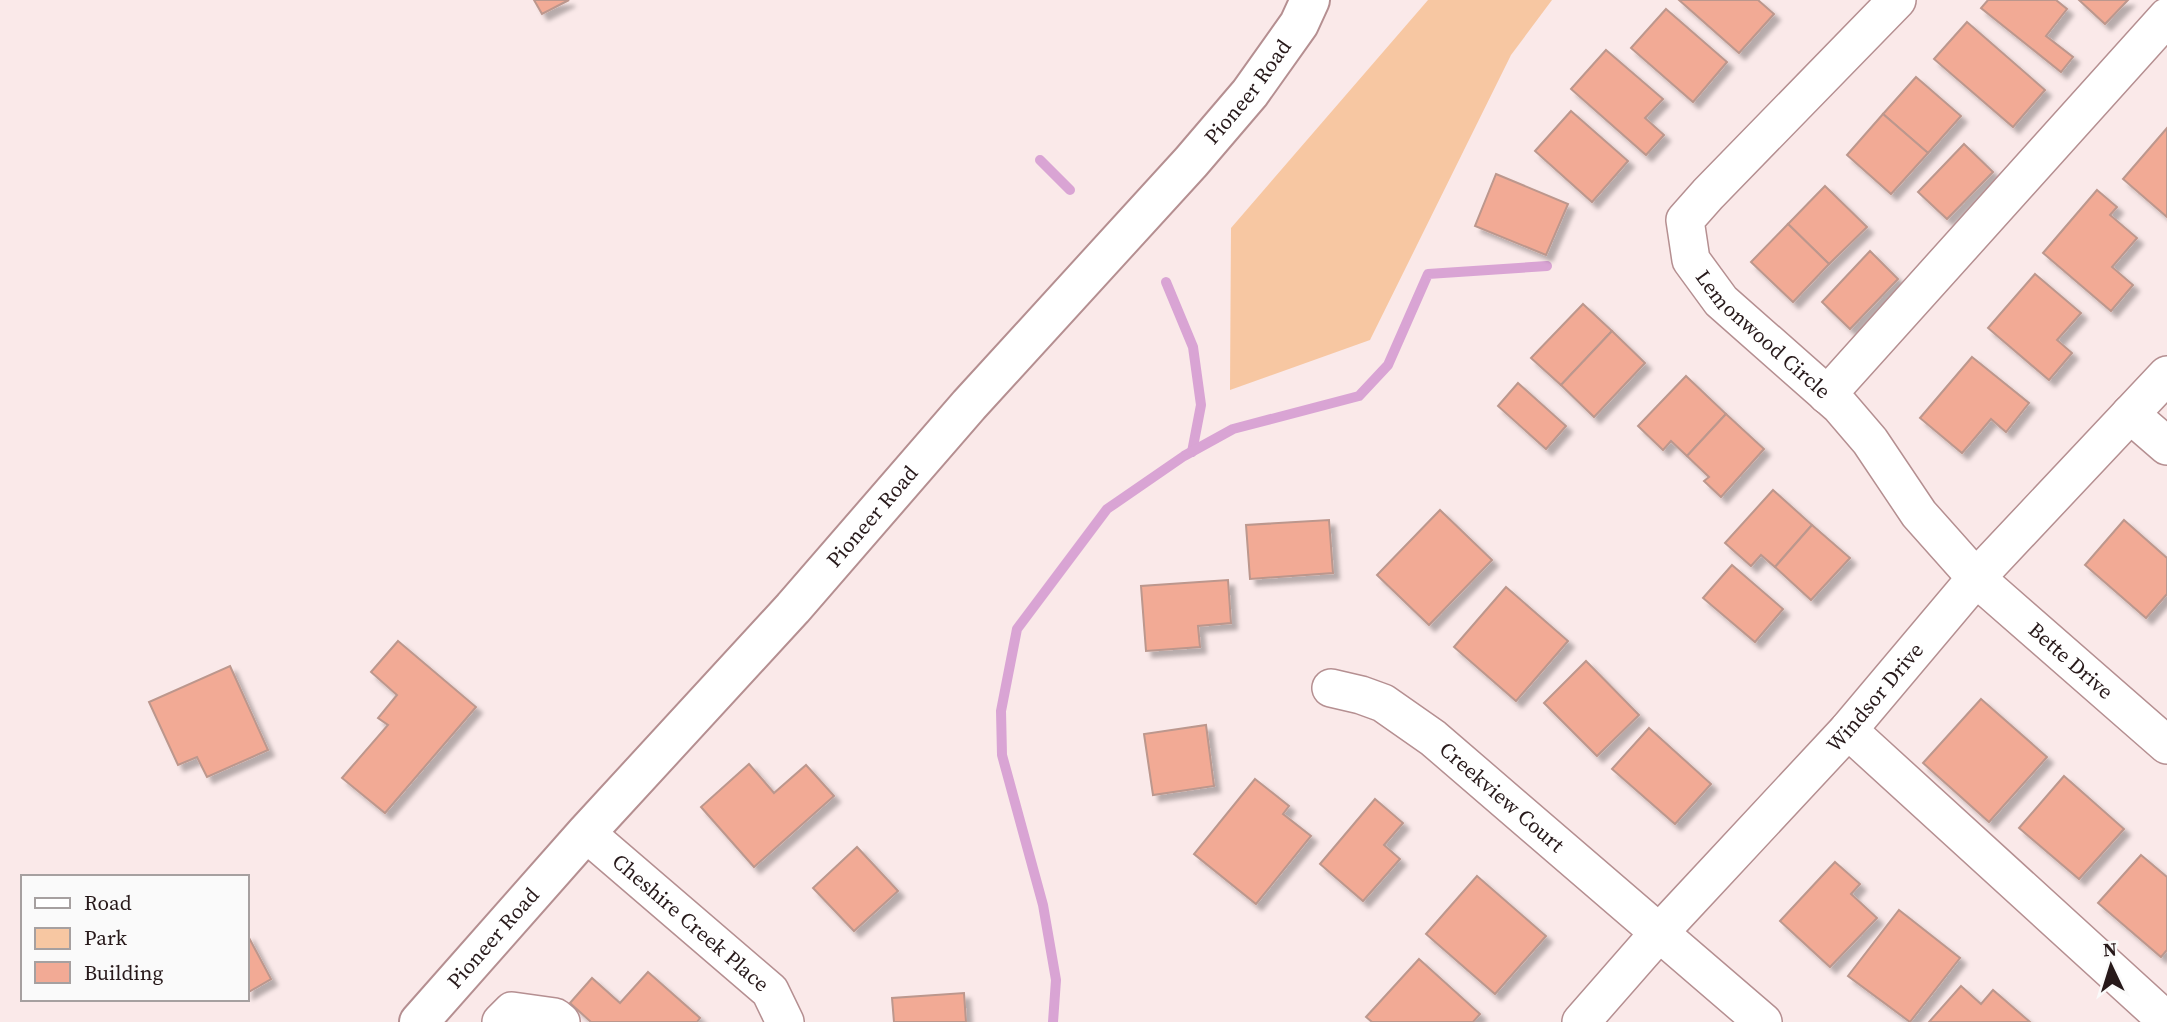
<svg xmlns="http://www.w3.org/2000/svg" width="2167" height="1022" viewBox="0 0 2167 1022" font-family="'Source Serif 4',serif">
<style>
.green{fill:#f7c7a2}
.lines{fill:none;stroke-linecap:round;stroke-linejoin:round}
.stream{stroke:#d9a4d4;stroke-width:10}
.building{fill:#f2aa95;stroke:#bc978d;stroke-width:2;filter:url(#shadow)}
.minor-casing{stroke:#b58f91;stroke-width:40}
.major-casing{stroke:#b58f91;stroke-width:42}
.minor{stroke:#fff;stroke-width:37}
.major{stroke:#fff;stroke-width:38}
.labels{text-anchor:middle;stroke-width:6;stroke-linejoin:round;paint-order:stroke}
.street-label{font-size:21px;fill:#27191a;stroke:#fafafa}
</style>
<defs>
<filter id="shadow"><feDropShadow dx="6" dy="6" stdDeviation="2" flood-color="#0004"/></filter>
</defs>
<rect width="100%" height="100%" fill="#fae9e9"/>
<polygon class="green" points="1428,0 1552,0 1511,55 1370,340 1230,390 1231,228"/>
<g class="lines">
<g class="stream">
<polyline points="1040,160 1070,190"/>
<polyline points="1166,282 1193,347 1201,405 1192,452"/>
<polyline points="1053,1022 1056,980 1043,905 1002,755 1001,711 1017,629 1107,509 1184,456 1233,429 1359,396 1388,365 1428,274 1547,266"/>
</g>
</g>
<g class="building">
<polygon points="534,0 569,0 542,14"/>
<polygon points="1679,0 1758,0 1774,14 1739,53"/>
<polygon points="1988,0 2056,0 2067,9 2046,36 2073,57 2061,72 1981,8"/>
<polygon points="2079,0 2128,0 2105,24"/>
<polygon points="1666,9 1727,62 1693,102 1631,48"/>
<polygon points="1967,22 2045,90 2013,127 1934,59"/>
<polygon points="1606,50 1663,99 1645,118 1664,135 1646,155 1571,89"/>
<polygon points="1916,77 1961,116 1928,153 1883,114"/>
<polygon points="1571,111 1628,161 1592,202 1535,151"/>
<polygon points="1883,114 1928,153 1891,194 1847,155"/>
<polygon points="2167,128 2167,217 2123,179"/>
<polygon points="1964,144 1993,172 1947,219 1918,192"/>
<polygon points="1496,174 1568,204 1546,255 1475,226"/>
<polygon points="1825,186 1867,227 1829,264 1788,224"/>
<polygon points="2097,190 2117,207 2110,215 2137,238 2112,267 2133,285 2111,311 2043,253"/>
<polygon points="1788,224 1829,264 1793,302 1751,262"/>
<polygon points="1870,251 1898,279 1850,329 1822,302"/>
<polygon points="2035,274 2081,313 2057,340 2072,353 2049,380 1988,328"/>
<polygon points="1583,304 1612,331 1561,385 1531,358"/>
<polygon points="1612,331 1645,363 1594,417 1561,385"/>
<polygon points="1972,357 2029,403 2006,432 1991,419 1962,453 1920,418"/>
<polygon points="1686,376 1726,414 1687,456 1671,441 1663,450 1638,426"/>
<polygon points="1518,383 1566,426 1546,449 1498,406"/>
<polygon points="1726,414 1764,449 1721,497 1704,481 1709,477 1687,456"/>
<polygon points="1773,490 1812,525 1775,567 1761,555 1751,566 1725,543"/>
<polygon points="1440,510 1492,560 1429,625 1377,575"/>
<polygon points="1329,520 1333,573 1250,579 1246,525"/>
<polygon points="2124,520 2167,558 2167,594 2146,618 2085,565"/>
<polygon points="1812,525 1850,558 1811,600 1775,567"/>
<polygon points="1732,565 1783,609 1755,642 1703,598"/>
<polygon points="1228,580 1231,623 1198,626 1200,647 1146,651 1141,586"/>
<polygon points="1506,587 1568,641 1516,701 1454,647"/>
<polygon points="398,641 476,707 385,813 342,778 388,725 378,718 397,695 371,672"/>
<polygon points="1586,661 1639,715 1597,756 1544,703"/>
<polygon points="230,666 268,750 207,777 197,757 178,765 149,702"/>
<polygon points="1981,699 2047,757 1989,822 1923,763"/>
<polygon points="1206,725 1214,786 1153,795 1144,734"/>
<polygon points="1649,728 1711,784 1675,824 1612,769"/>
<polygon points="749,764 774,793 806,765 834,796 754,867 701,807"/>
<polygon points="2064,776 2124,829 2079,879 2019,828"/>
<polygon points="1255,779 1289,806 1283,814 1311,836 1256,904 1194,854"/>
<polygon points="1375,799 1403,823 1384,845 1400,859 1363,901 1320,864"/>
<polygon points="857,847 898,891 854,931 813,888"/>
<polygon points="2141,855 2167,877 2167,950 2161,957 2098,903"/>
<polygon points="1835,862 1860,884 1851,894 1877,918 1830,967 1780,921"/>
<polygon points="1477,876 1546,936 1495,994 1426,934"/>
<polygon points="1899,910 1960,958 1910,1022 1848,976"/>
<polygon points="247,934 271,979 247,993"/>
<polygon points="1419,959 1480,1014 1473,1022 1372,1022 1366,1017"/>
<polygon points="648,972 700,1018 697,1022 591,1022 570,1003 592,978 620,1003"/>
<polygon points="1961,986 1981,1004 1993,990 2030,1022 1929,1022"/>
<polygon points="964,993 966,1022 894,1022 892,998"/>
</g>
<g class="lines">
<g class="minor-casing">
<g id="minor">
<path id="s1" d="M1897 0 1708 194 1685 220 1691 260 1721 301 1840 406 1870 441 1919 514 1976 578 2167 745"/>
<polyline points="1827,395 2167,17"/>
<polyline points="2130,414 2167,446"/>
<path id="s2" d="M1331 688 1361 695 1383 703 1433 738 1763 1022"/>
<polyline points="1848,730 2167,1021"/>
<path id="s3" d="M586 833 770 991 785 1022"/>
<polyline points="501,1022 512,1011 555,1017 561,1022"/>
<path id="s4" d="M1581 1022 1658 934 1848 730 1976 578 2167 375"/>
</g>
</g>
<g class="major-casing">
<g id="major">
<path id="s5" d="M419 1022 586 833 793 608 969 405 1191 162 1250 93 1299 24 1310 0"/>
</g>
</g>
<use href="#minor" class="minor"/>
<use href="#major" class="major"/>
</g>
<g class="labels">
<g class="street-label">
<text dy="7" stroke="none"><textPath href="#s5" startOffset="1246">Pioneer Road</textPath></text>
<text dy="7" stroke="none"><textPath href="#s1" startOffset="450">Lemonwood Circle</textPath></text>
<text dy="7" stroke="none"><textPath href="#s5" startOffset="679">Pioneer Road</textPath></text>
<text dy="7" stroke="none"><textPath href="#s1" startOffset="901">Bette Drive</textPath></text>
<text dy="7" stroke="none"><textPath href="#s4" startOffset="438">Windsor Drive</textPath></text>
<text dy="7" stroke="none"><textPath href="#s2" startOffset="206">Creekview Court</textPath></text>
<text dy="7" stroke="none"><textPath href="#s3" startOffset="138">Cheshire Creek Place</textPath></text>
<text dy="7" stroke="none"><textPath href="#s5" startOffset="112">Pioneer Road</textPath></text>
</g>
</g>
<rect x="21" y="875" width="228" height="126" fill="#fafafa" stroke="#a6a0a0" stroke-width="2"/>
<rect x="35" y="898" width="35" height="10" fill="#ffffff" stroke="#a6a0a0" stroke-width="2"/>
<text x="84" y="910" font-size="21" fill="#27191a">Road</text>
<rect x="35" y="928" width="35" height="21" fill="#f7c7a2" stroke="#a6a0a0" stroke-width="2"/>
<text x="84" y="945" font-size="21" fill="#27191a">Park</text>
<rect x="35" y="962" width="35" height="21" fill="#f2aa95" stroke="#a6a0a0" stroke-width="2"/>
<text x="84" y="980" font-size="21" fill="#27191a">Building</text>
<g transform="translate(2111 966) rotate(356)" stroke="#fafafa" stroke-width="5" paint-order="stroke">
<path d="M0-5L12 26L0 18L-12 26Z" fill="#27191a"/>
<text y="-10" font-size="19" font-weight="bold" text-anchor="middle" fill="#27191a">N</text>
</g>
</svg>
